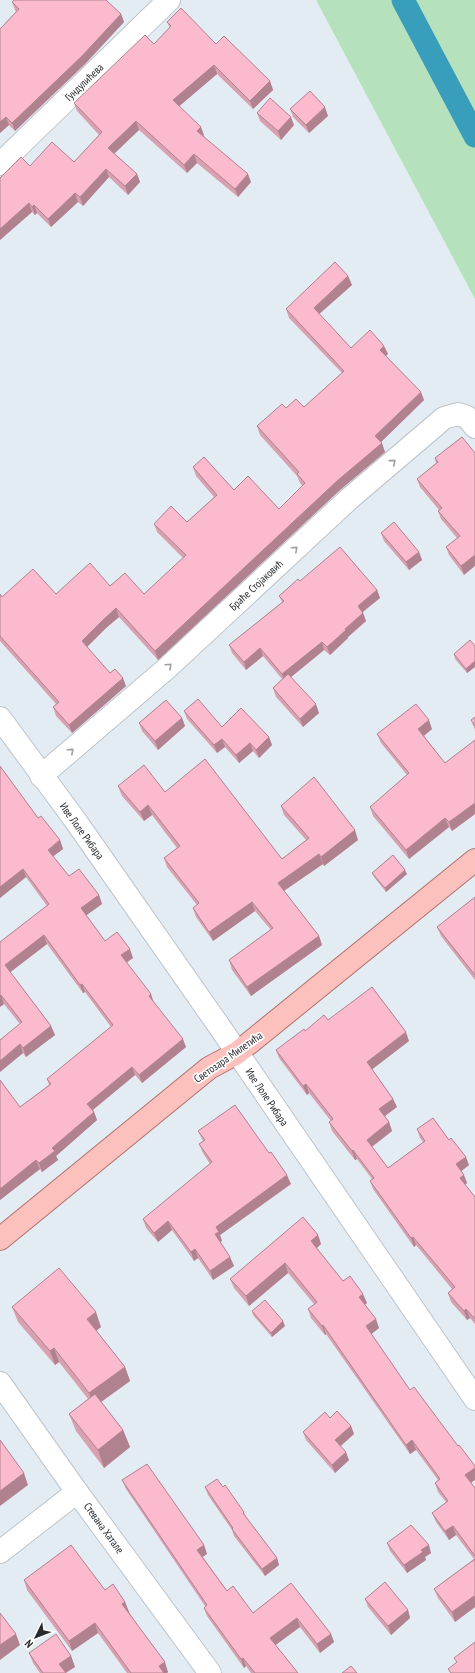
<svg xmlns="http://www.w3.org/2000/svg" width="475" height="1673" viewBox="0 0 475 1673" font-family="'PT Sans Narrow',sans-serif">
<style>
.green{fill:#b5e2bc}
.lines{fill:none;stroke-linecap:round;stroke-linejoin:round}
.canal{stroke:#399dbc;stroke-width:23}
.minor-casing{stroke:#bdc4cb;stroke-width:24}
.major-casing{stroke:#b0716e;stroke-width:24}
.minor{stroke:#fff;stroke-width:22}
.major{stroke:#fcc0bd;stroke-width:22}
.wall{fill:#d9a0b1}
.shaded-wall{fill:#b08290}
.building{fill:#fcbace;stroke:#b08290}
.oneway{stroke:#9ea0a1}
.labels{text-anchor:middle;stroke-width:3.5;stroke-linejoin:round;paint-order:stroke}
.street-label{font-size:11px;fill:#282b2e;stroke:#fff}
</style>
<rect width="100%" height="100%" fill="#e4ecf3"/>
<polygon class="green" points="316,0 475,0 475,299"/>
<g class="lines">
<polyline class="canal" points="403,0 475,136"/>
<g class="minor-casing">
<g id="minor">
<polyline points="0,164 169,0"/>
<polyline points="0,718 75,820 219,1026 475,1399"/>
<polyline points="41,776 166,669 349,499 444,418 458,414 467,417 475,427"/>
<polyline points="0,1383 77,1492 210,1673"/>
<polyline points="0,1552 77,1492"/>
</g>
</g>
<g class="major-casing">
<polyline id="major" points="0,1239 209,1068 237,1053 475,860"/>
</g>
<use href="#minor" class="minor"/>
<use href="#major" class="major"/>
</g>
<g class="wall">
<polygon points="12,2 121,14 124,22 85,64 15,131 9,125 0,133 0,29 16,12 15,10"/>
<polygon points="167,22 216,44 270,81 273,90 253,109 217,74 179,106 204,135 203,136 251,182 238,197 197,163 187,173 139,130 114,153 137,174 140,182 128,195 109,177 83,206 78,202 51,227 37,213 35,215 32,212 0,240 0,178 30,166 74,162 99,135 77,111 74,103 154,44 170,28"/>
<polygon points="290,109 328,116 309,133 293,117"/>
<polygon points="257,113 294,125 281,140 260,121"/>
<polygon points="348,276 352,285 319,314 351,348 384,346 388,354 386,356 424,400 381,442 385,452 340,490 158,660 119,617 106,628 87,647 110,673 126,686 72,733 56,716 53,707 56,704 0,641 0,594 2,597 56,594 110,586 144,594 183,558 157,532 154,524 187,522 214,497 196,476 193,467 234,490 279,509 303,486 300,483 297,476 260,435 257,426 286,408 304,407 342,373 289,318 286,309"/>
<polygon points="462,437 464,575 449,555 446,547 457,538 441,519 438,511 439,510 420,487 417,479 436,463 435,458"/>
<polygon points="381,533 419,552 422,560 409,570 384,541"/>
<polygon points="300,581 377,590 380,598 363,612 366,621 348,637 348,638 330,655 324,650 291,677 319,713 303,727 276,697 273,688 282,679 263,656 246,670 232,653 229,645 282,602 279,596"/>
<polygon points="475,646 475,667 467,673 455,659 454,654"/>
<polygon points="184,711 222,727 269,737 272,745 259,758 253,751 239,763 225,747 217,753 187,719"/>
<polygon points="475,717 475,730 471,720"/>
<polygon points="182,718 185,726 158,750 142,731 139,723"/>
<polygon points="432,729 424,736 445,763 475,740 475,814 452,831 449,827 409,859 373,816 370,807 407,775 381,743 377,734"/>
<polygon points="0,766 38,818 60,840 63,849 53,856 69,876 99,895 102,904 86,915 105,941 133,958 126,963 153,1001 186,1047 142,1083 135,1075 93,1110 94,1112 97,1120 56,1156 58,1160 42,1172 40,1169 0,1200 20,1107 49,1085 47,1079 111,1027 85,992 83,993 47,944 10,972 51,1026 55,1035 26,1057 23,1053 0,1072 0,1040 20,1024 4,1004 0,1007 0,942 47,906 26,877 0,898"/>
<polygon points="118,786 165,792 282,859 306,840 284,815 281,806 358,840 324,866 323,864 284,891 319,936 322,945 251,996 232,970 229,960 271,930 255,911 213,941 196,917 193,908 197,905 167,867 164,858 177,848 152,815 144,821 122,796"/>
<polygon points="372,873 407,874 386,892 374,877"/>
<polygon points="475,897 475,980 441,936 437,927"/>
<polygon points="328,1020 409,1041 372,1069 393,1099 397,1107 385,1116 389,1122 392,1131 372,1147 388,1168 423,1142 420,1138 417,1129 449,1140 469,1165 461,1171 467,1183 465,1185 475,1197 475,1324 470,1318 467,1320 451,1302 448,1293 452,1289 416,1245 414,1247 373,1189 370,1181 372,1179 357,1159 355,1160 332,1131 329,1122 331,1121 309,1093 307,1095 279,1058 276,1050 305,1031"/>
<polygon points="198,1131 269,1153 291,1184 220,1235 222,1241 220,1242 230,1257 234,1266 213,1280 198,1258 194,1261 172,1230 158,1242 146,1228 143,1219 210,1164 203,1153 199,1144 203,1141"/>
<polygon points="318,1235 321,1244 316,1248 343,1281 367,1303 365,1304 379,1328 371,1334 410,1390 475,1466 475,1480 471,1482 475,1488 475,1607 455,1622 438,1598 434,1589 474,1559 456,1535 449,1540 436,1522 432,1513 446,1502 438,1492 435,1483 438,1480 416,1450 410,1454 326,1334 325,1335 311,1318 308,1309 314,1304 288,1273 249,1306 234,1288 230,1279"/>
<polygon points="12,1307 101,1327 96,1331 125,1367 130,1381 101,1402 123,1430 130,1447 104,1468 76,1431 69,1414 88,1399 59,1362 55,1365 18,1322"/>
<polygon points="252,1311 285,1326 272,1337 253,1315"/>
<polygon points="330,1418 351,1426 354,1434 341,1446 349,1460 335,1473 306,1440 303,1432"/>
<polygon points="122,1480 204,1545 207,1554 203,1557 227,1591 253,1613 291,1583 331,1634 334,1642 320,1653 300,1627 275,1645 298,1673 251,1673 246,1666 244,1668 207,1616 204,1608 205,1606 126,1489"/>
<polygon points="205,1487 223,1487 244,1512 246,1517 277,1558 279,1565 265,1576 234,1536 232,1530 208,1495"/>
<polygon points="387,1543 431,1553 425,1557 426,1560 407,1573 390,1551"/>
<polygon points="24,1580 105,1590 125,1602 129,1612 168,1672 167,1673 127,1673 98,1633 72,1651 27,1590"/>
<polygon points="365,1599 408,1610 410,1618 391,1635 368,1607"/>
<polygon points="29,1653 71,1656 75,1667 66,1673 40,1673 33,1663"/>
</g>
<g class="shaded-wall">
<polygon points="121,14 124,22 85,64 15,131 12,123"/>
<polygon points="214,65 217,74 176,109 173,100"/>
<polygon points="270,81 273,90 253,109 250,101"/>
<polygon points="325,107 328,116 309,133 306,125"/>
<polygon points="6,117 9,125 0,133 0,122"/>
<polygon points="291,117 294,125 281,140 278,131"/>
<polygon points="136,121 139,130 112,156 108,148"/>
<polygon points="201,127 204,135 200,139 197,131"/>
<polygon points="194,154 197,163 187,173 184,165"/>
<polygon points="106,169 109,177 83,206 80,197"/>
<polygon points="137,174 140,182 128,195 125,186"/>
<polygon points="248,174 251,182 238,197 235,189"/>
<polygon points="75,193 78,202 51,227 48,219"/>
<polygon points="29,203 32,212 0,240 0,229"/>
<polygon points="34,205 37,213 35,215 32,207"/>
<polygon points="348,276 352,285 317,316 314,308"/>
<polygon points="384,346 388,354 383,358 380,350"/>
<polygon points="421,392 424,400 379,444 375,436"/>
<polygon points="382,443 385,452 340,490 158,660 155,651 337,481"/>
<polygon points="419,552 422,560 409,570 406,562"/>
<polygon points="475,555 475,566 464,575 461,566"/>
<polygon points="377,590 380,598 360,614 358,606"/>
<polygon points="116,608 119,617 106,628 85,649 82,641 103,620"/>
<polygon points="363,613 366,621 348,637 348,638 330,655 327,647 345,629"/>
<polygon points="322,642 324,650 285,682 282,674"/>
<polygon points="260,648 263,656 246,670 244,662"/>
<polygon points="475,661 475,667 467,673 466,669"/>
<polygon points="123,678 126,686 72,733 69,725"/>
<polygon points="316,704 319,713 303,727 300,719"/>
<polygon points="182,718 185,726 158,750 155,741"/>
<polygon points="429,720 432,729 421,738 418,729"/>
<polygon points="269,737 272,745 259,758 256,750"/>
<polygon points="222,739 225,747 217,753 214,745"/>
<polygon points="250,743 253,751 239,763 236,755"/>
<polygon points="475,803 475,814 452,831 449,822"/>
<polygon points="148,805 152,815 144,821 140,812"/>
<polygon points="445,818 449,827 409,859 406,850"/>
<polygon points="355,830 358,840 324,866 321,857"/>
<polygon points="60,840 63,849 51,858 48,850"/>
<polygon points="319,854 323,864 282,892 278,883"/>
<polygon points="23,869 26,877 0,898 0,887"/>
<polygon points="405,870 407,874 386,892 385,888"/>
<polygon points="99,895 102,904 84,917 81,908"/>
<polygon points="252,902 255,911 213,941 209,932"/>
<polygon points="44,935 47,944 8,974 5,965"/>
<polygon points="319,936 322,945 251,996 247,987"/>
<polygon points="130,949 133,958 124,964 121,955"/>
<polygon points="82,984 85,992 83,993 80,985"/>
<polygon points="151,994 154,1003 149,996"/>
<polygon points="1,995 4,1004 0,1007 0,996"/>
<polygon points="51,1026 55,1035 26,1057 23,1048"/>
<polygon points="406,1032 409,1041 370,1071 367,1062"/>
<polygon points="183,1039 186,1047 142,1083 139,1075"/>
<polygon points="20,1044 23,1053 0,1072 0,1061"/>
<polygon points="132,1067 135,1075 90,1112 87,1104"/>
<polygon points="306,1084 309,1093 307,1095 303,1086"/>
<polygon points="393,1099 397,1107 382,1118 379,1109"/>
<polygon points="94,1112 97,1120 56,1156 58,1160 42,1172 39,1163 52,1148"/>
<polygon points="389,1122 392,1131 370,1148 367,1140"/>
<polygon points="353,1150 357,1159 355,1160 352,1151"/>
<polygon points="466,1157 469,1165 459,1173 456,1164"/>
<polygon points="36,1160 40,1169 0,1200 0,1189"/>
<polygon points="287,1175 291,1184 220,1235 222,1241 218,1243 215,1234 216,1227"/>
<polygon points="464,1175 467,1183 463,1186 460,1178"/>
<polygon points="168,1221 172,1230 158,1242 154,1233"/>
<polygon points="318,1235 321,1244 314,1251 311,1241"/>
<polygon points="413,1237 416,1245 414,1247 411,1238"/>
<polygon points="195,1249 198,1258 194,1261 191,1252"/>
<polygon points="230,1257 234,1266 213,1280 210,1271"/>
<polygon points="285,1263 288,1273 249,1306 246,1296"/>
<polygon points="363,1294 367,1303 363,1306 359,1297"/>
<polygon points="466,1309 470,1318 467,1320 464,1311"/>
<polygon points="96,1312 101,1327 92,1334 87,1319"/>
<polygon points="376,1319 379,1328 369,1336 366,1326"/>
<polygon points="283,1321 285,1326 272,1337 271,1333"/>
<polygon points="323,1325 326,1334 325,1335 322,1326"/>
<polygon points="54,1348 59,1362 55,1365 50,1351"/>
<polygon points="125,1367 130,1381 94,1407 89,1393"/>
<polygon points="351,1426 354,1434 338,1448 335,1440"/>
<polygon points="123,1430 130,1447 104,1468 98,1450"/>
<polygon points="412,1440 416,1450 410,1454 406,1445"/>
<polygon points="346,1452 349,1460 335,1473 332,1465"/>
<polygon points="475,1468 475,1480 469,1484 465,1475"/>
<polygon points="24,1473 28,1485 0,1506 0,1491"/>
<polygon points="453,1526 456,1535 449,1540 445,1531"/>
<polygon points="204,1545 207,1554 200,1558 197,1550"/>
<polygon points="429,1545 431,1553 425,1557 426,1560 407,1573 404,1565 421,1550"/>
<polygon points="277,1558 279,1565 265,1576 262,1569"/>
<polygon points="474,1596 475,1599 475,1607 455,1622 452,1612"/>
<polygon points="125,1602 129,1612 126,1614 122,1604"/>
<polygon points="408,1610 410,1618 391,1635 388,1626"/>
<polygon points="297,1618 300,1627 273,1647 270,1638"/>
<polygon points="95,1623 98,1633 72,1651 69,1641"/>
<polygon points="16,1634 20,1645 0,1660 0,1645"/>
<polygon points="331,1634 334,1642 320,1653 317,1644"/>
<polygon points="71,1656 75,1667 65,1673 59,1664"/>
<polygon points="243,1658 246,1666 244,1668 241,1659"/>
<polygon points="165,1662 168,1672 167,1673 162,1673 159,1666"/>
</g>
<g class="building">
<polygon points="14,0 106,0 121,14 82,56 12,123 6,117 0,122 0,29 19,9 12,2"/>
<polygon points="181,8 216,44 224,36 270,81 250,101 214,65 173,100 201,127 197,131 248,174 235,189 194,154 184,165 136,121 108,148 137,174 125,186 106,169 80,197 75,193 48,219 34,205 32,207 29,203 0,229 0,178 21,157 30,166 52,142 74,162 102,132 74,103 145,35 154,44 171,26 167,22"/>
<polygon points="310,91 325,107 306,125 290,109"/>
<polygon points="270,98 291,117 278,131 257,113"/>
<polygon points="335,262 348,276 314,308 351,348 370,330 384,346 380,350 421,392 375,436 382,443 337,481 155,651 116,608 103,620 82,641 110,673 115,669 123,678 69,725 53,707 59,702 0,636 0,594 2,597 33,569 56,594 90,563 110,586 125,573 144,594 186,555 154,524 171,506 187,522 217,495 193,467 204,457 234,490 248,476 279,509 305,483 297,474 299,472 257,426 282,404 286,408 296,399 304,407 344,371 286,309"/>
<polygon points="462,437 475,453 475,555 461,566 446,547 460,536 438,511 442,508 417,479 438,462 435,458"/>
<polygon points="394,522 419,552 406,562 381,533"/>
<polygon points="340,547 377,590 358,606 363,613 345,629 346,630 327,647 322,642 282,674 260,648 244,662 229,645 284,601 279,596 298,579 300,581"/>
<polygon points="470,640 475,646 475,661 466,669 454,654"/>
<polygon points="288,674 316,704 300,719 273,688"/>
<polygon points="198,699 222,727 241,708 269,737 256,750 250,743 236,755 222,739 214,745 184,711"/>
<polygon points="166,700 182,718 155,741 139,723"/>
<polygon points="416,704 429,720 418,729 445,763 475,740 475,803 449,822 445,818 406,850 370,807 409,773 377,734"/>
<polygon points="475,717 475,726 471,720"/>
<polygon points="205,759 282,859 309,838 281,806 314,777 355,830 321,857 319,854 278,883 319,936 247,987 229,960 273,928 252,902 209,932 193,908 199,903 164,858 180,846 148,805 140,812 118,786 144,765 165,792"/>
<polygon points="0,766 38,818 41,816 60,840 48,850 69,876 79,869 99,895 81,908 105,941 117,932 130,949 121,955 151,994 149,996 183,1039 139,1075 132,1067 87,1104 94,1112 52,1148 55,1151 39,1163 36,1160 0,1189 0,1080 20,1107 51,1084 47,1079 113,1025 82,984 80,985 44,935 5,965 51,1026 23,1048 20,1044 0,1061 0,1040 22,1022 1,995 0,996 0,942 49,904 23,869 0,887"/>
<polygon points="393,855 405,870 385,888 372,873"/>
<polygon points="475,897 475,975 437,927"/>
<polygon points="372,987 406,1032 367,1062 393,1099 379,1109 389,1122 367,1140 388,1168 425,1141 417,1129 433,1118 449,1140 451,1138 466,1157 456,1164 464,1175 460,1178 475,1197 475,1319 466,1309 464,1311 448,1293 455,1287 413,1237 411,1238 370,1181 374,1178 353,1150 352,1151 329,1122 333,1119 306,1084 303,1086 276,1050 304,1029 305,1031 324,1015 328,1020"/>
<polygon points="235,1105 269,1153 271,1152 287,1175 216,1227 219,1232 215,1234 230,1257 210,1271 195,1249 191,1252 168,1221 154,1233 143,1219 212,1162 199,1144 205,1140 198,1131"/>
<polygon points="303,1217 318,1235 311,1241 343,1281 350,1276 363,1294 359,1297 376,1319 366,1326 410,1390 414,1387 458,1446 459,1445 475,1466 475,1468 465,1475 475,1488 475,1556 453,1526 445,1531 432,1513 448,1501 435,1483 440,1479 412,1440 406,1445 323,1325 322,1326 308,1309 317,1302 285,1263 246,1296 230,1279"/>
<polygon points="59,1268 96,1312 87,1319 125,1367 89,1393 54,1348 50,1351 12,1307"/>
<polygon points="265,1300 283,1321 271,1333 252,1311"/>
<polygon points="95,1394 123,1430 98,1450 69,1414"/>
<polygon points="337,1411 351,1426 335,1440 346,1452 332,1465 303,1432 325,1412 330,1418"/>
<polygon points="0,1440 24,1473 0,1491"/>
<polygon points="147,1464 204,1545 197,1550 227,1591 233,1586 253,1613 291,1583 331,1634 317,1644 297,1618 270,1638 298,1673 255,1673 243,1658 241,1659 204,1608 207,1605 122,1480"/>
<polygon points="217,1479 223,1487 225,1485 244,1512 243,1513 277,1558 262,1569 232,1529 233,1528 205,1487"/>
<polygon points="411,1525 429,1545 421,1550 423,1552 404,1565 387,1543"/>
<polygon points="71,1545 105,1590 113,1584 125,1602 122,1604 165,1662 159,1666 164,1673 131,1673 95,1623 69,1641 24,1580"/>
<polygon points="475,1559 475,1598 474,1596 452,1612 434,1589"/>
<polygon points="385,1582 408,1610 388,1626 365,1599"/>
<polygon points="0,1613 16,1634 0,1645"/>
<polygon points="56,1634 71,1656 59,1664 66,1673 43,1673 29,1653"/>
<polygon points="475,1642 475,1673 451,1673 448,1669 457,1662 454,1658"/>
<polygon points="351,1666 357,1673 342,1673"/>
</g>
<defs><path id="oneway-chevron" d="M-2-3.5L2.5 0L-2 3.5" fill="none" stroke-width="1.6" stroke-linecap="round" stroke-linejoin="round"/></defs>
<g class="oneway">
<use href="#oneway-chevron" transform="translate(393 462) rotate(-40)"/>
<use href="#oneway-chevron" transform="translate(295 549) rotate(-42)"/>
<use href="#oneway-chevron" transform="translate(169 666) rotate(-43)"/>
<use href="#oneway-chevron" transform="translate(71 751) rotate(-42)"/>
</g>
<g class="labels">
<g class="street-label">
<text transform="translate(84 82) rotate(-44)" y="4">Гундулићева</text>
<text transform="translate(256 585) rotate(-43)" y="4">Браће Стојаковић</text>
<text transform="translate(82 831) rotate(54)" y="4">Иве Лоле Рибара</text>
<text transform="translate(228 1057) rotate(-35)" y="4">Светозара Милетића</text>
<text transform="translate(267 1097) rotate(56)" y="4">Иве Лоле Рибара</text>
<text transform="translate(104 1528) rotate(54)" y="4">Стевана Хатале</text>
</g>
</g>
<g transform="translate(36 1637) rotate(227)" stroke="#ffffff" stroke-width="3" paint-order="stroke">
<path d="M0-3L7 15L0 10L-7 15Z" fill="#282b2e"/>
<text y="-6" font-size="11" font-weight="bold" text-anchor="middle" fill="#282b2e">N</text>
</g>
</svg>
